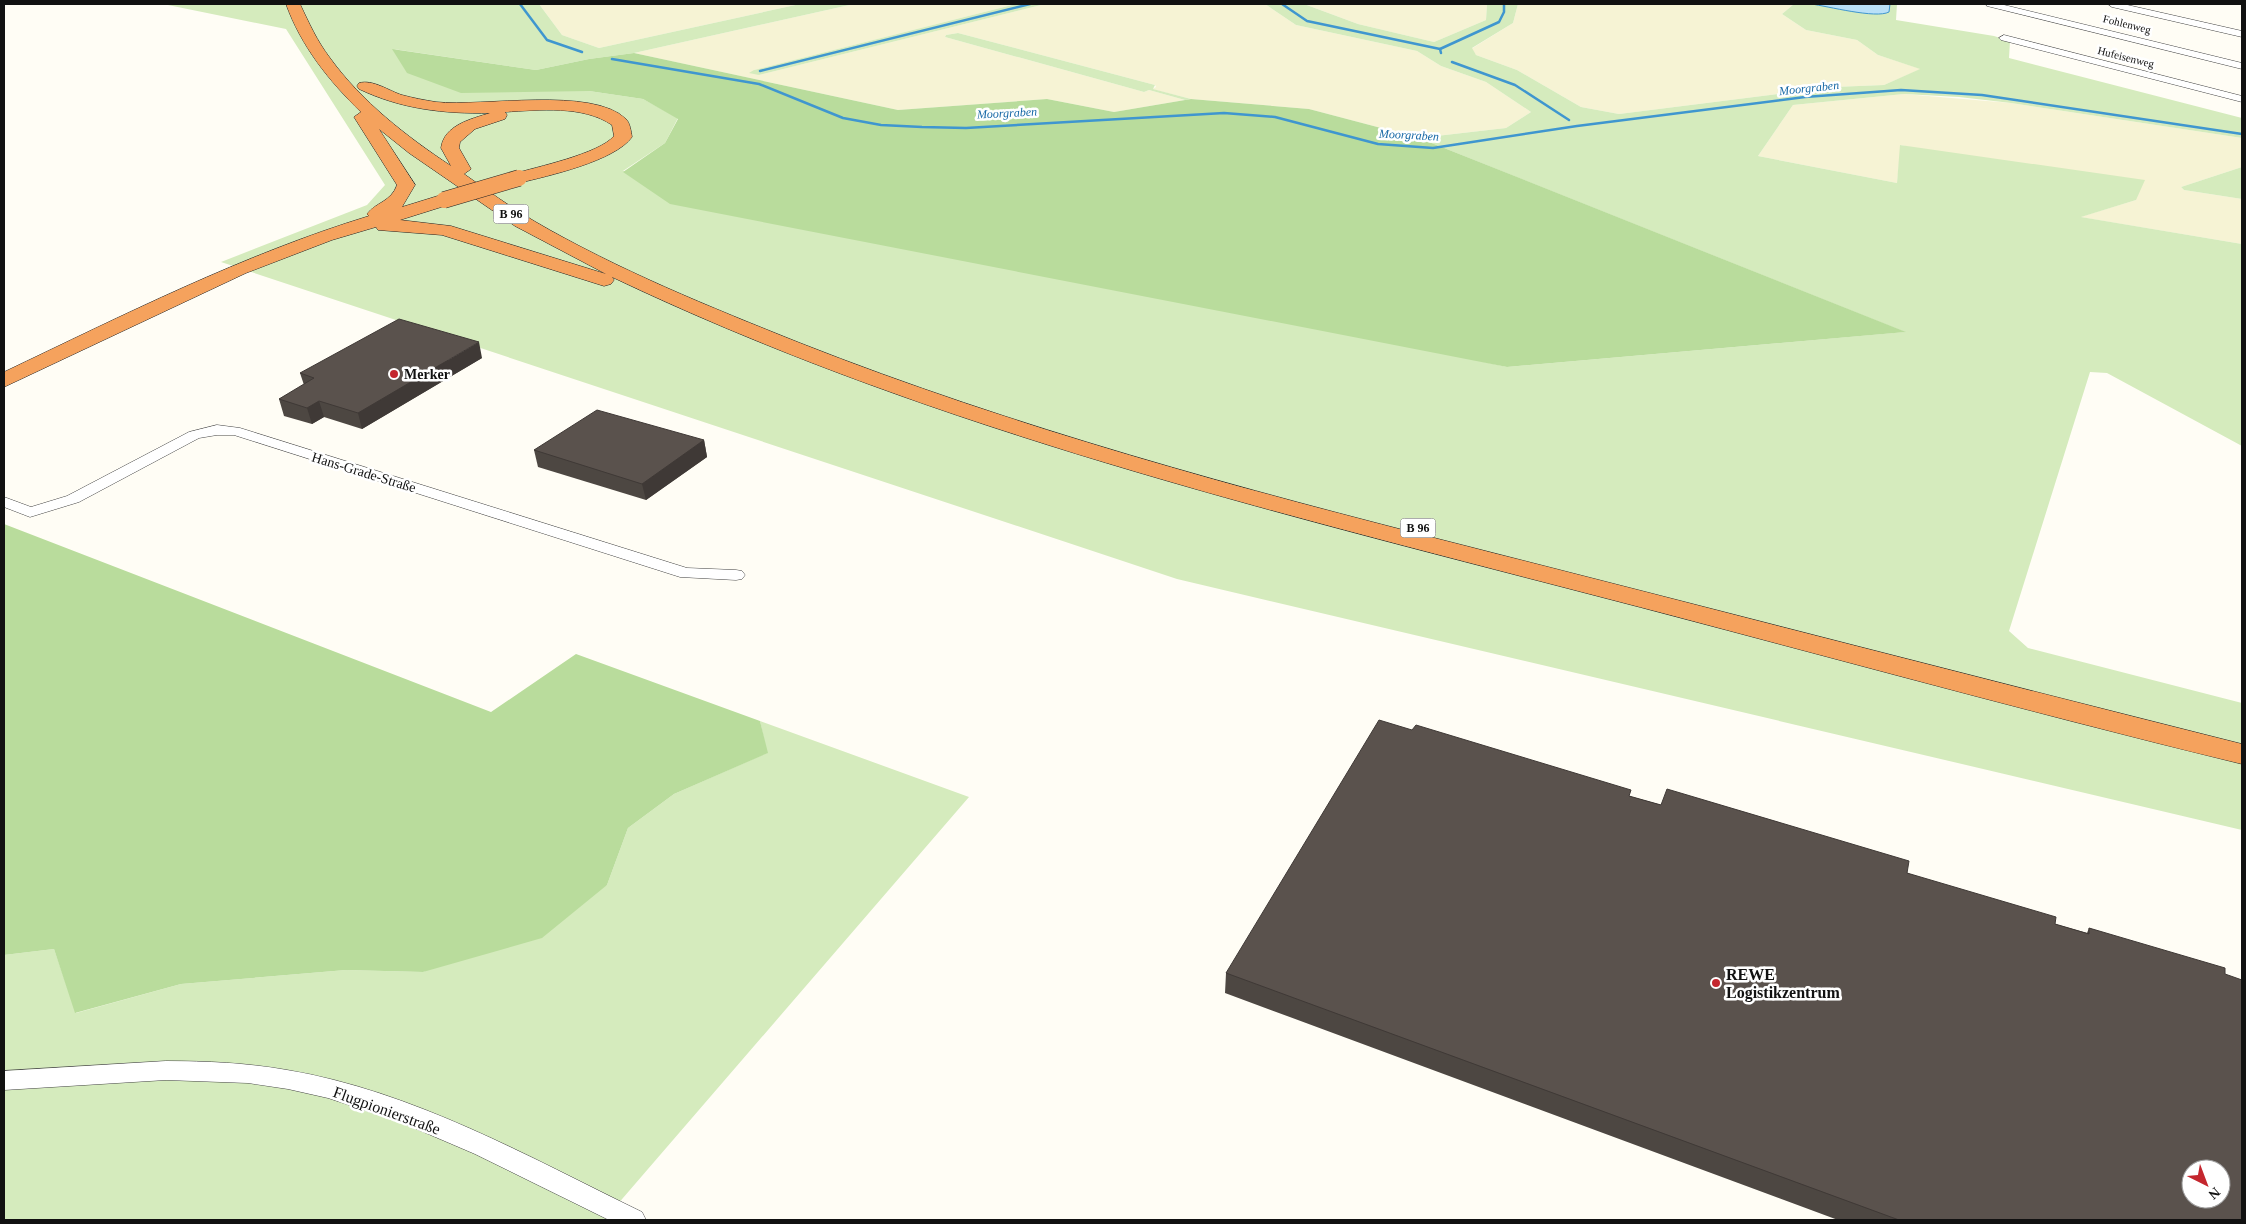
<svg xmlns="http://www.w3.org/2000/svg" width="2246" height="1224" viewBox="0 0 2246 1224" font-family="Georgia,serif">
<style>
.farmland{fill:#f6f3d4}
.green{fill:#d5ebbd}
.forest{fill:#b9dc9c}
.water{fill:#b9e0f7;stroke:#3f96cf}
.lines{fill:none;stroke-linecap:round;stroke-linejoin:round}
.stream{stroke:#3f96cf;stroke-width:2.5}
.street-casing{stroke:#444;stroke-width:1}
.highway-casing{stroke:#222;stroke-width:1}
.street{fill:#fff;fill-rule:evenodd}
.highway{fill:#f5a25d;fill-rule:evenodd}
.highway-bridge-casing{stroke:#222;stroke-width:17;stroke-linecap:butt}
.highway-bridge{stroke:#f5a25d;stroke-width:16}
.wall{fill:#4d4742}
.shaded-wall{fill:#3f3936}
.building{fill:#5a524d;stroke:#3f3936;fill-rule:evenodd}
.poi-dot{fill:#c4262e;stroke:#fff;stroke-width:2}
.labels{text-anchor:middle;stroke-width:5;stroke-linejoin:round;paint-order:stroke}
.far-street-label{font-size:11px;fill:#111;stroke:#fff}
.far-water-label{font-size:12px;font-style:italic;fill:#1768a6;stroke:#fff}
.shield{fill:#fff;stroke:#585858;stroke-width:1}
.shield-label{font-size:12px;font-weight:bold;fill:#111}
.poi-label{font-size:14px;font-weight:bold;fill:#111;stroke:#fff;text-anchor:start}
.street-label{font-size:14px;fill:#111;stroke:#fff}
.near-poi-label{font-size:16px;font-weight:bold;fill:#111;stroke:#fff;text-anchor:start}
.near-street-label{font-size:16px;fill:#111;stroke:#fff}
</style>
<rect width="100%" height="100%" fill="#fffdf5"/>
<g class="farmland">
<polygon points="539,4 800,4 599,48 562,35"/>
<polygon points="854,4 1016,4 754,70 759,75 1045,4 1265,4 1296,25 1417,51 1441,66 1486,82 1531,112 1506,128 1419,138 1309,109 1191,99 1152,89 1156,87 1155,85 958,33 946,35 945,37 1144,92 1149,90 1185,100 1114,112 1047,99 898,110 634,53"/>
<polygon points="1304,4 1487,4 1486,20 1434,42 1358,24"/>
<polygon points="1518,4 1794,4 1782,14 1806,30 1857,40 1878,55 1921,69 1884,85 1834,87 1619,114 1581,107 1517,70 1476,55 1471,49 1513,23"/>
<polygon points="1904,94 2011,103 2242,138 2242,167 2181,187 2184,190 2242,199 2242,244 2080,217 2136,200 1901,145 1897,183 1758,156 1793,105"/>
</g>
<g class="green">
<polygon points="163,4 539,4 562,35 599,48 800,4 854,4 634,53 589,59 536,70 393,49 529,90 589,91 643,99 678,118 665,143 623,171 1507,367 1905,332 1419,138 1506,128 1531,112 1486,82 1441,66 1417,51 1296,25 1265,4 1304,4 1358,24 1434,42 1486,20 1487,4 1518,4 1513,23 1472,48 1476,55 1517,70 1581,107 1619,114 1834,87 1884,85 1920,69 1878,55 1857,40 1806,30 1782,14 1794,4 1897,4 1896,20 1994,36 2010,41 2009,58 2242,118 2242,138 2011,103 1959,97 1904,94 1793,105 1758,156 1897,183 1900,145 2145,180 2136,200 2081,217 2242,244 2242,446 2107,373 2090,372 2009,631 2028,648 2242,703 2242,830 1177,579 221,262 367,205 385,185 286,29"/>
<polygon points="1016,4 1045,4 759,75 749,73 754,70"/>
<polygon points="958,33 1155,85 1153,89 1191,99 1185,100 1149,90 1144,92 945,37 946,35"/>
<polygon points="2242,167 2242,199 2184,190 2181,187"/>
<polygon points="760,721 969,797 604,1220 4,1220 4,955 54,949 76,1013 181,984 346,970 423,972 607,885 628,828 674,794 767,753"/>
</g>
<g class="forest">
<polygon points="392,49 536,70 589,59 634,53 898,110 1047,99 1114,112 1191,99 1309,109 1419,138 1906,332 1507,367 670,204 623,172 665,143 678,119 643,99 589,91 461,93 407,73"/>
<polygon points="4,524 491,712 576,654 760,721 768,753 674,794 628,828 607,885 542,938 423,972 346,970 181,984 75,1013 54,949 4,955"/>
</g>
<path class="water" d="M1811 4H1890L1889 12C1876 19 1827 6 1811 4Z"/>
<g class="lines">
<g class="stream">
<polyline points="520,4 547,40 582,52"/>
<polyline points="1282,4 1307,21 1440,49 1441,53"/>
<polyline points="1440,49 1499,22 1504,12 1504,4"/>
<polyline points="612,59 759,84 843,118 881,125 922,127 966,128 1224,113 1275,117 1378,144 1433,148 1577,126 1805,97 1901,90 1982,95 2242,134"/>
<polyline points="1452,62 1515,85 1569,120"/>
<polyline points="760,71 1030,4"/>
</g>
<g class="street-casing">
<g id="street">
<polygon points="1986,4 2000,4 2242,63 2242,69 1987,6"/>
<polygon points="2108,4 2123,4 2242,31 2242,37 2112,7"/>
<polygon points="2004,35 2242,96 2242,102 2001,40 1999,38"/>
<polygon points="217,425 240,428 687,568 736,570 742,571 745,575 742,579 736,580 680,577 234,435 217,435 199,438 79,502 30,517 4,507 4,497 31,507 67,496 189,432"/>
<path d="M166 1061C207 1061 247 1063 287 1070 413 1091 529 1157 642 1212L646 1220H609L475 1154 398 1121 328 1098 288 1089 248 1083 166 1080 4 1090V1071Z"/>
</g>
</g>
<g class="highway-casing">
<path id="highway" d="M286 4H300C309 23 317 41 330 58 362 102 406 136 451 166L441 148C444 125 471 119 490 113 444 114 401 109 359 89L357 86 359 83C373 79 389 91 402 95 413 98 424 100 436 102 483 107 592 86 626 119 630 123 631 131 632 137 615 161 548 176 519 183L513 182 510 178 513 174C536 167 599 154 614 136L612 125C583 105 539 110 505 112L507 115 505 119 475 129 460 142 459 148 471 169 464 174C487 190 510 207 534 221 618 270 710 307 800 343 1016 428 1241 489 1466 546 1725 612 1983 679 2242 744V764C2012 708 1784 644 1555 585 1234 502 912 420 612 277L614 280 611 284 604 286 442 235 378 230 376 227 332 240 246 273 4 387V372C124 315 242 255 369 216L367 214C376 202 391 202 397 185L354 117 361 112C329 81 301 46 286 4ZM379 129 409 153 515 226 606 274 451 226 400 220 451 204 453 200 451 196 444 194 402 207 415 185Z"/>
</g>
<use href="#street" class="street"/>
<use href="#highway" class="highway"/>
<g class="highway-bridge-casing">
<polyline id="highway-bridge" points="444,200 519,178"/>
</g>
<use href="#highway-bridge" class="highway-bridge"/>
</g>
<g class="wall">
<polygon points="482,358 362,429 324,417 312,424 284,416 279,399 304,385 300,373"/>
<polygon points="704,440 707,457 646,500 538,467 534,450"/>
<polygon points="1629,796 1907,873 2055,924 2087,933 2089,928 2225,974 2242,1220 1838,1220 1225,993 1226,973"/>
</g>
<g class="shaded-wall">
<polygon points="479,342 482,358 362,429 358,413"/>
<polygon points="319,401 324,417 312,424 307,408"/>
<polygon points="704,440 707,457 646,500 642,484"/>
</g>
<g class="building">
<polygon points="399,319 479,342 358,413 319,401 307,408 279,399 314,378 300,373"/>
<polygon points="597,410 704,440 642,484 534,450"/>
<path d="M1379 720 1412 730 1416 725 1631 790 1629 796 1661 805 1667 789 1909 861 1907 873 2056 917 2055 924 2089 934V928L2225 968V974L2242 980V1220H1899L1226 973ZM2191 1169H2221V1199H2191Z"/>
</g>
<g class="poi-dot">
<circle cx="394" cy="374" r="5"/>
<circle cx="1716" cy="983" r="5"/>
</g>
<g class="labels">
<g class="far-street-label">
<text transform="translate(2127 24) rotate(14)" y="4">Fohlenweg</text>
<text transform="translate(2126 57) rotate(14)" y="4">Hufeisenweg</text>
</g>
<g class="far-water-label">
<text transform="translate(1809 88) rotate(-6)" y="4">Moorgraben</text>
<text transform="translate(1007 113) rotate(-3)" y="4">Moorgraben</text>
<text transform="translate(1409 135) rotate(3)" y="4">Moorgraben</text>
</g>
<g class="shield">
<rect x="493.5" y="204.5" width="35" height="19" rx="4"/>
<rect x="1400.5" y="518.5" width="35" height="19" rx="4"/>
</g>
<g class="shield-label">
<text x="511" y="218">B 96</text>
<text x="1418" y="532">B 96</text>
</g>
<g class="poi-label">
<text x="404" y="379">Merker</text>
</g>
<g class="street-label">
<text transform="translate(364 472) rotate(17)" y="5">Hans-Grade-Straße</text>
</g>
<g class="near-poi-label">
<text x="1726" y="980">REWE<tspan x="1726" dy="18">Logistikzentrum</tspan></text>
</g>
<g class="near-street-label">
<text transform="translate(387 1110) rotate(20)" y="6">Flugpionierstraße</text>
</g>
</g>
<rect width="2246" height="1224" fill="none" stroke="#111111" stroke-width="10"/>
<g transform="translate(2206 1184) rotate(138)"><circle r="24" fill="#ffffff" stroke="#a0a0a0"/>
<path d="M0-4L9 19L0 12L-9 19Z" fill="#c4262e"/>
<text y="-8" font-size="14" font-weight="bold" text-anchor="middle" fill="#111111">N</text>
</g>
</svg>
